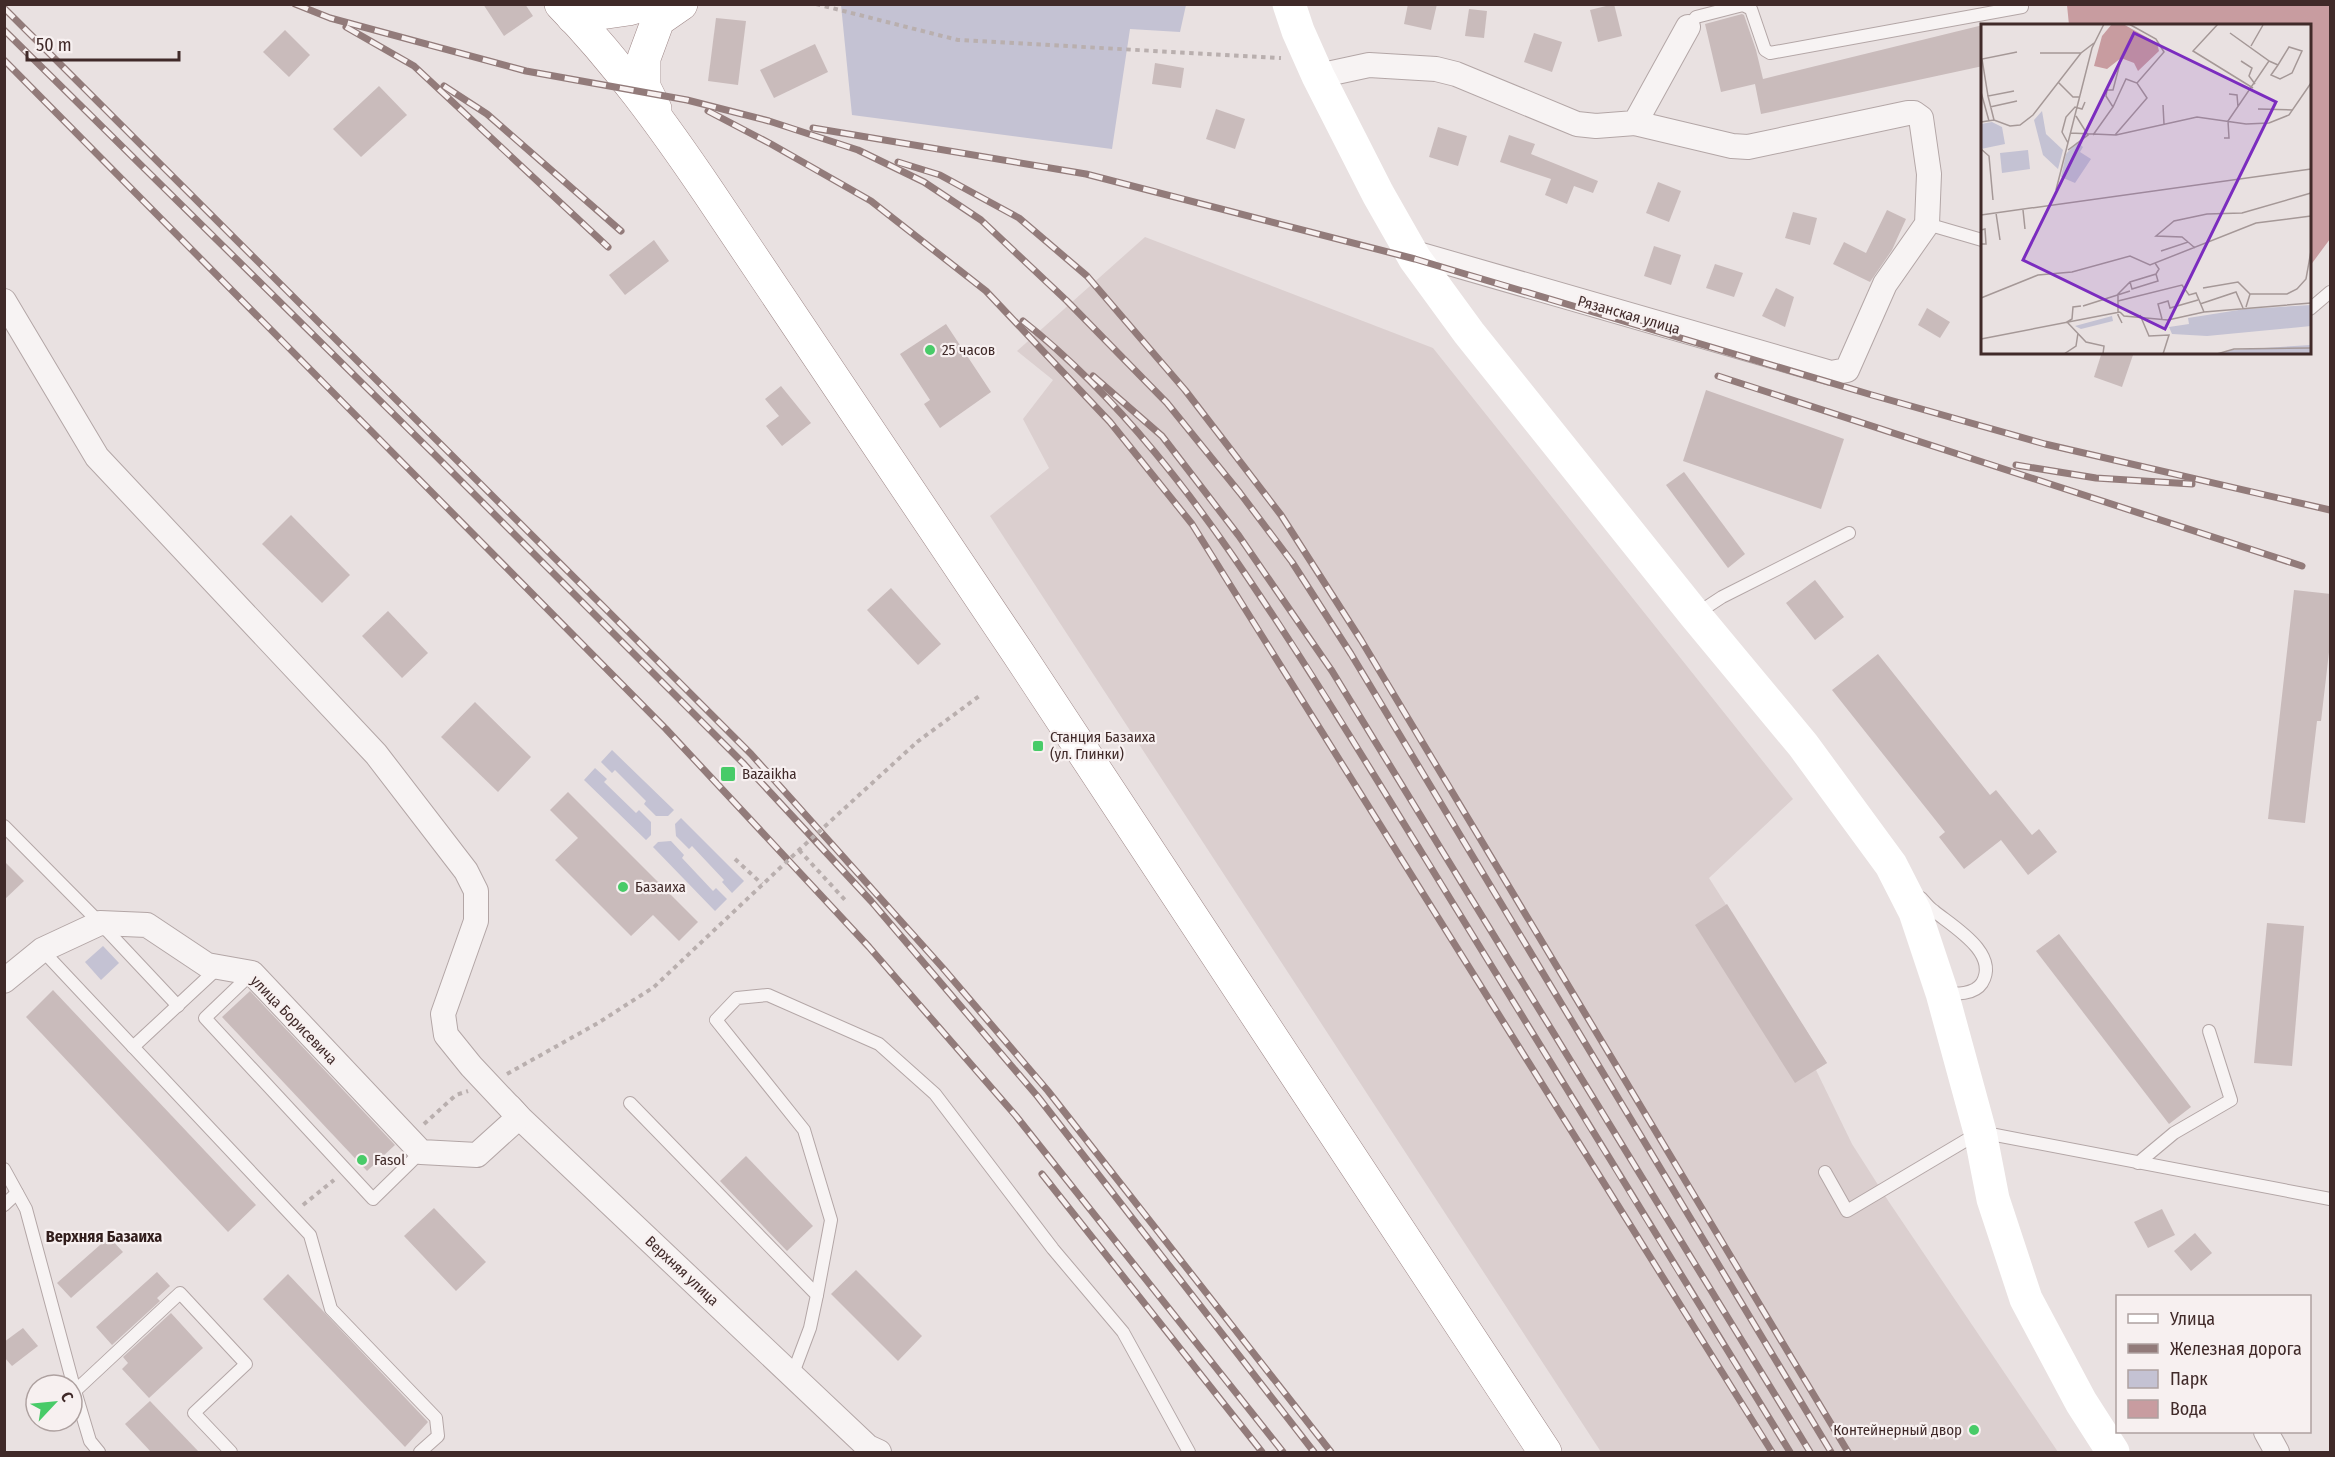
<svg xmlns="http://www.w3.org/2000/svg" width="2335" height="1457" viewBox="0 0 2335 1457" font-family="'Fira Sans Condensed',sans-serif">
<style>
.built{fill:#dbcfcf}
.green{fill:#c4c2d3}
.water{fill:#c89ca0}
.building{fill:#c9bbbb}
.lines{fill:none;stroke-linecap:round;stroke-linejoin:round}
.lane-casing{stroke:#b3a6a6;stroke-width:14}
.street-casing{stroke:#b3a6a6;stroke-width:26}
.highway-casing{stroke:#9f8888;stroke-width:34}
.path{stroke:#b9afae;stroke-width:4;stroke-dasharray:4.5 4.5;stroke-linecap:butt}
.lane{stroke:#f7f3f3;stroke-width:12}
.street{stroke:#f7f3f3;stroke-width:24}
.secondary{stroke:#fff;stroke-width:33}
.highway{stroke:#fff;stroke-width:33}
.rail-casing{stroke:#927b7a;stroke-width:7}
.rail{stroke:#f7f0f0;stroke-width:4.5;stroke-dasharray:14;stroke-linecap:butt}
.path-bridge{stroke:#b9afae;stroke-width:4;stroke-dasharray:4.5 4.5;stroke-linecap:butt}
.poi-dot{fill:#48cb68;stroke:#f7f0f0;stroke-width:2}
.labels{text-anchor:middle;stroke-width:4.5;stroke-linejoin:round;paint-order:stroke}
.street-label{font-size:15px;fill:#402a29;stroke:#f7f0f0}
.poi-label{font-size:15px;fill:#402a29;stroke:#f7f0f0;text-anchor:start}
.neighbourhood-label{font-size:16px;font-weight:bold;fill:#311d1b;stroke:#f7f0f0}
.inset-road{fill:none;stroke:#a59897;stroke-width:1.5}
.view{fill:#7b2cbf;fill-opacity:0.15;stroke:#7b2cbf;stroke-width:3}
.inset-edge{fill:none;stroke:#402a29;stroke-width:3}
</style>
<rect width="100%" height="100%" fill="#e9e1e1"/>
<polygon class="built" points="1145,237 1433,348 1793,799 1709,878 1827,1063 1816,1070 1852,1144 1889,1202 2058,1452 1601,1452 990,516 1049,468 1023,419 1053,380 1017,351"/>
<g class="green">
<polygon points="841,5 841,4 1186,5 1180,32 1130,29 1112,149 852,115"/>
<polygon points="612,750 674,810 668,816 656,816 644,804 646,801 615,770 612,773 601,762"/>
<polygon points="595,768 607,779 604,782 636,813 639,810 651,822 651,835 646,840 584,780"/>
<polygon points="681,818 744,881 732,893 722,882 724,880 692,846 689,849 676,836 675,824"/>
<polygon points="671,841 684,855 682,858 713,891 716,888 727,899 715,911 653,847 658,842"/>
<polygon points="103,946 119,963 101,980 85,962"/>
</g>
<polygon class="water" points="2067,5 2330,5 2330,239 2310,266 2310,26 2069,25"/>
<g class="building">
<polygon points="483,4 525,4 533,16 504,36"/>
<polygon points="1408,4 1437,4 1431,30 1404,24"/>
<polygon points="1614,4 1622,36 1598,42 1590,10"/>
<polygon points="1469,9 1487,11 1484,38 1465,36"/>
<polygon points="1742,14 1744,15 1756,50 1763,79 1983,25 1983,66 1761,114 1755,84 1721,92 1705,24"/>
<polygon points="716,18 746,21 738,85 708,81"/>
<polygon points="285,30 310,55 289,77 263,52"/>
<polygon points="1534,33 1562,42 1552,72 1524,62"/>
<polygon points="815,44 828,72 774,98 760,70"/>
<polygon points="1155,63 1184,68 1181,88 1152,84"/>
<polygon points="379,86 407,115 361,157 333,129"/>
<polygon points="1216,109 1245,119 1235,149 1206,139"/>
<polygon points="1438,127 1467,136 1458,166 1429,157"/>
<polygon points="1509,135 1535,144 1531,154 1598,181 1593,193 1574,186 1567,204 1545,195 1551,179 1500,162"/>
<polygon points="1658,182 1681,191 1669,222 1646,213"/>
<polygon points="1887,210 1906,219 1892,250 1870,282 1833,264 1844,242 1866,253"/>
<polygon points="1793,212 1817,218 1810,245 1785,238"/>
<polygon points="654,240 669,261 625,295 609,275"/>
<polygon points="1654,246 1681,255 1671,285 1644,276"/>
<polygon points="1715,264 1743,273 1734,297 1706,288"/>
<polygon points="1776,288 1794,297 1785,327 1762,316"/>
<polygon points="1927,308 1950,322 1940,338 1918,325"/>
<polygon points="946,324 991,392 940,428 924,404 930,400 900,354"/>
<polygon points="2102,352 2134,352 2122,387 2094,377"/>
<polygon points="781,386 811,423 782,446 766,426 779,416 765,399"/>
<polygon points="1706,390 1844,439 1821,509 1683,461"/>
<polygon points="1684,472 1745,554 1728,568 1666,485"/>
<polygon points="291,515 350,575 322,603 262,544"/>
<polygon points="1815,580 1844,617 1815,640 1786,603"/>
<polygon points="891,588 941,644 918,665 867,610"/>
<polygon points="2294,590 2331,594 2331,635 2321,721 2317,721 2305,823 2268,819"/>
<polygon points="388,611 428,653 402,678 362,636"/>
<polygon points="1878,654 1990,795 1996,790 2032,835 2039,829 2057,852 2028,875 2001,840 1964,869 1939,837 1945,832 1832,690"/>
<polygon points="475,702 531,757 498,792 441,737"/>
<polygon points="568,792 698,922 679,941 653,915 631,936 555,860 578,838 550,810"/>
<polygon points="4,861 24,881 4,900"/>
<polygon points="1727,904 1827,1063 1795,1083 1695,925"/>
<polygon points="2267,923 2304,926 2292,1066 2254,1063"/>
<polygon points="2059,934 2191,1107 2169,1124 2036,951"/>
<polygon points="53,990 256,1205 228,1232 26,1017"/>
<polygon points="250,991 395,1145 367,1171 222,1017"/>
<polygon points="746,1156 813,1226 787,1251 720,1181"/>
<polygon points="434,1208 486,1262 456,1291 404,1236"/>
<polygon points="2162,1209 2175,1235 2148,1248 2134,1222"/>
<polygon points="2195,1233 2212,1253 2191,1271 2174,1251"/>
<polygon points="109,1237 123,1252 71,1298 57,1283"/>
<polygon points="856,1270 922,1336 898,1361 831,1294"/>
<polygon points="157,1272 170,1286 157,1298 160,1301 112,1345 96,1327"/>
<polygon points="288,1274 428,1422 405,1447 263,1299"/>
<polygon points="171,1313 203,1348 149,1398 122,1369 128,1363 123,1357"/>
<polygon points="23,1328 38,1346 12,1366 4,1357 4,1342"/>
<polygon points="150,1401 199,1452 151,1452 125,1424"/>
</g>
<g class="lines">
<g class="lane-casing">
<g id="lane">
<polyline points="1688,27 1696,17 1743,5 1751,9 1765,50 1770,53 2022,7"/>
<polyline points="1927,224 1982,240"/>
<polyline points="2310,309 2330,292"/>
<polyline points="1696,614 1722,597 1849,533"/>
<polyline points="4,826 100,923 178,1006"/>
<path d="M1921 898C1925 902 1929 908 1934 911 1952 926 2000 953 1982 983 1974 995 1956 994 1943 993"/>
<polyline points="42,950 310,1235 331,1309 436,1418 438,1436 420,1452"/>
<polyline points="252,973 205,1018 373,1199 421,1152"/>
<polyline points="133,1047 219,967"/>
<polyline points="630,1103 817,1295 810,1328 792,1376"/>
<polyline points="2138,1163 2174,1133 2231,1100 2209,1031"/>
<polyline points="4,1169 26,1209 75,1391 90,1441 99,1452"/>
<polyline points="1825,1172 1847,1211 1980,1132 2330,1199"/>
<polyline points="4,1205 17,1193"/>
<polyline points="817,1295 831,1220 804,1130 716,1020 737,998 768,995 879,1044 935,1094 1053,1249 1123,1332 1189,1452"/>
<polyline points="75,1391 180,1293 246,1364 194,1413 231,1452"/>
</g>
</g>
<g class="street-casing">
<g id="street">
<polyline points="1318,76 1369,65 1436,69 1456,74 1577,124 1596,126 1635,123 1688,27"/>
<polyline points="1411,252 1831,373 1847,370 1885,284 1927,224 1929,174 1921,118 1914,113 1908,113 1748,147 1732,146 1635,123"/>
<polyline points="4,301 97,457 376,754 466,871 476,891 476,921 443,1014 446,1035 471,1066 519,1117 868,1447 879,1452"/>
<polyline points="4,981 42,950 100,923 147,925 207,965 252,973 421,1152 477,1155 519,1117 510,1107"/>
<polyline points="2266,1432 2277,1452"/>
</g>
</g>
<g class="highway-casing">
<g id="highway">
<path d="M561 4C616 60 665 128 709 193L1018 653 1545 1452"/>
<polyline points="573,17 628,9 646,4"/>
<polyline points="655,109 644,87 644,58 658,20 681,4"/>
</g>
</g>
<g class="path">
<polyline points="816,4 958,40 1281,58"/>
<polyline points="917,742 982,694"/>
<polyline points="799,850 845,900"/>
<polyline points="735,859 762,884"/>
<polyline points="507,1074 598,1023 654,987"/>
<polyline points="424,1124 456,1095 468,1091"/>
<polyline points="303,1205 334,1180"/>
</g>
<use href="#lane" class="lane"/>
<use href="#street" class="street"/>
<polyline class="secondary" points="1289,4 1298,31 1318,76 1378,194 1415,259 1469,333 1695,615 1803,745 1891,865 1915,912 1942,993 1980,1132 1993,1199 2026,1299 2081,1402 2113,1452"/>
<use href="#highway" class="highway"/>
<g class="rail-casing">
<g id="rail">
<polyline points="295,4 330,18 526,71 687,100 769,121 858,150 924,182 981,220 1067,301 1167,403 1240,493 1292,562 1351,654 1831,1452"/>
<polyline points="4,8 751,754 942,967 1048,1091 1331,1452"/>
<polyline points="346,27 414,66 608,247"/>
<polyline points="4,30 435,455 743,763 871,901 1038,1097 1314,1452"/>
<polyline points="4,60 666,729 869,947 1016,1116 1283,1452"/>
<polyline points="444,86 487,114 621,231"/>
<polyline points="708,111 771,144 871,201 986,291 1110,422 1192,524 1772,1452"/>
<polyline points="813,128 1086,174 1415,259 1872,395 2045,444 2330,510"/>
<polyline points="898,162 940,175 1019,218 1087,276 1185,390 1281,515 1361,640 1848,1452"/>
<path d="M1023 321C1120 398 1196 499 1264 602 1319 684 1370 769 1422 853 1545 1053 1667 1253 1790 1452"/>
<polyline points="1093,376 1162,436 1239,536 1332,671 1810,1452"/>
<polyline points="1718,376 2302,566"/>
<polyline points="2016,465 2096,478 2192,484"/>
<polyline points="1042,1174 1262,1452"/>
</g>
</g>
<use href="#rail" class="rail"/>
<polyline class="path-bridge" points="654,987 799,850 917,742"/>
</g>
<g class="poi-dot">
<circle cx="930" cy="350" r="6"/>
<rect x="1032" y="740" width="12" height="12" rx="3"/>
<rect x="720" y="766" width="16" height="16" rx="3"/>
<circle cx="623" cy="887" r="6"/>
<circle cx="362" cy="1160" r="6"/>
<circle cx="1974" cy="1430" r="6"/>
</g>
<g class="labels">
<g class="street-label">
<text transform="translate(1629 315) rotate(16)" y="5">Рязанская улица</text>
<text transform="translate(294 1020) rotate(46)" y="5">улица Борисевича</text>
<text transform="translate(682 1271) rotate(43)" y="5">Верхняя улица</text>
</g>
<g class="poi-label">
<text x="942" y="355">25 часов</text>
<text x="1050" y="742">Станция Базаиха<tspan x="1050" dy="17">(ул. Глинки)</tspan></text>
<text x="742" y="779">Bazaikha</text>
<text x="635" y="892">Базаиха</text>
<text x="374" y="1165">Fasol</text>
<text x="1962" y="1435" text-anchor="end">Контейнерный двор</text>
</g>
<g class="neighbourhood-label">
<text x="104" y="1242">Верхняя Базаиха</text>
</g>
</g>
<g transform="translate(1981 24)">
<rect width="330" height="330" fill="#e9e1e1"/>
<path d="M61 87 65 110 82 126 77 145 62 131 53 96ZM11 98 21 103 24 120 0 125V100ZM96 118 102 123 99 128 110 135 94 159 80 153 85 130ZM47 126 49 145 21 149 19 129ZM330 281V302L226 312 191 310 188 303 208 300 207 294 264 285ZM131 292 132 297 100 305 94 302ZM330 321V330H238L251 326Z" fill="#c4c2d3"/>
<path d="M131 0H142L176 19 178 27 157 47 153 39 140 34 126 45 113 42 121 12Z" fill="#c89ca0"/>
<path class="inset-road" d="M148 0 175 15 183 28 156 59M237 0 212 27 272 64M270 22 282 1M59 29H100M260 37 271 44 268 52 274 60M288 37 297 41 308 23 321 27 311 49 299 55 290 51 297 41M77 58 92 73H99M0 68 8 97M248 70 256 71 257 83M7 72 1 35 36 28M182 81 183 100M9 83 36 77M132 83 145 55 156 59 166 74 134 111M277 85 312 86M13 96 7 72 33 67M0 98 13 96 29 102 39 101 52 91 100 29 113 19M89 109 135 111 216 93 265 100 288 99 308 91 330 59M112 111 132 83 125 72 126 66H132L139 39M243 114H248L247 97 288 37 249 9M87 119 81 108 85 93 94 83 101 85 104 78M0 125 8 132 12 176M87 126 107 111 95 92M75 166 111 24 123 0M42 186 44 205M15 189 19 216M0 191 330 145M0 206 4 205 5 220H0M207 218 201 213 175 212 193 197 226 190 261 189 330 169M180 227 207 218 214 224M149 258 151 265 177 257 175 250M222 264 257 258 269 270M0 274 57 251 91 248 149 232 169 241 275 199 330 192M137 277 201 261 208 271 215 269 223 288M219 280 255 268 262 284M100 282 92 283 91 295 86 298 105 318 123 322 122 330M102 282 149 267M265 283 269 270H306L316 265 325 255 330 227M139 288 143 292 187 296 223 288 330 279M159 291 168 312 188 311 182 330M181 295 177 280 187 277 189 284 217 276M141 299 137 291V270L149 258 175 250 178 245 174 239M0 315 139 288M83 330 95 322 97 309M236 330 253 325 330 324"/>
<path class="view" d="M153 9 295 78 184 305 42 236Z"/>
<rect width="330" height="330" class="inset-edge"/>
</g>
<rect width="2335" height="1457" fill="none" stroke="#402a29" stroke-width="12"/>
<rect x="2116" y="1295" width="195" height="138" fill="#f7f0f0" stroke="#aea1a0" stroke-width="1.5"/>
<rect x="2128" y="1314" width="30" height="9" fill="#ffffff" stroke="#aea1a0" stroke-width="1.5"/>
<text x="2170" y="1325" font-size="18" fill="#402a29">Улица</text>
<rect x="2128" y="1344" width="30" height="9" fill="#927b7a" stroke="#aea1a0" stroke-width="1.5"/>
<text x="2170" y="1355" font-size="18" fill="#402a29">Железная дорога</text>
<rect x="2128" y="1370" width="30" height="18" fill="#c4c2d3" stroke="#aea1a0" stroke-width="1.5"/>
<text x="2170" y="1385" font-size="18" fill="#402a29">Парк</text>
<rect x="2128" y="1400" width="30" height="18" fill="#c89ca0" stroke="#aea1a0" stroke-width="1.5"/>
<text x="2170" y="1415" font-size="18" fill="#402a29">Вода</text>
<g transform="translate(54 1403) rotate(64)"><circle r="28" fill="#f7f0f0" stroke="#aea1a0" stroke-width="1.5"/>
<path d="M0-4.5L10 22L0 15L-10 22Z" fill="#48cb68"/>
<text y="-9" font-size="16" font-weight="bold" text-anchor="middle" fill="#402a29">С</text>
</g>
<path d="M27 51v9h152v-9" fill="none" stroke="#402a29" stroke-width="3"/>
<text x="36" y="51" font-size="18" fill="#402a29" stroke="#f7f0f0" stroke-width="4.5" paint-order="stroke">50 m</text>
</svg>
